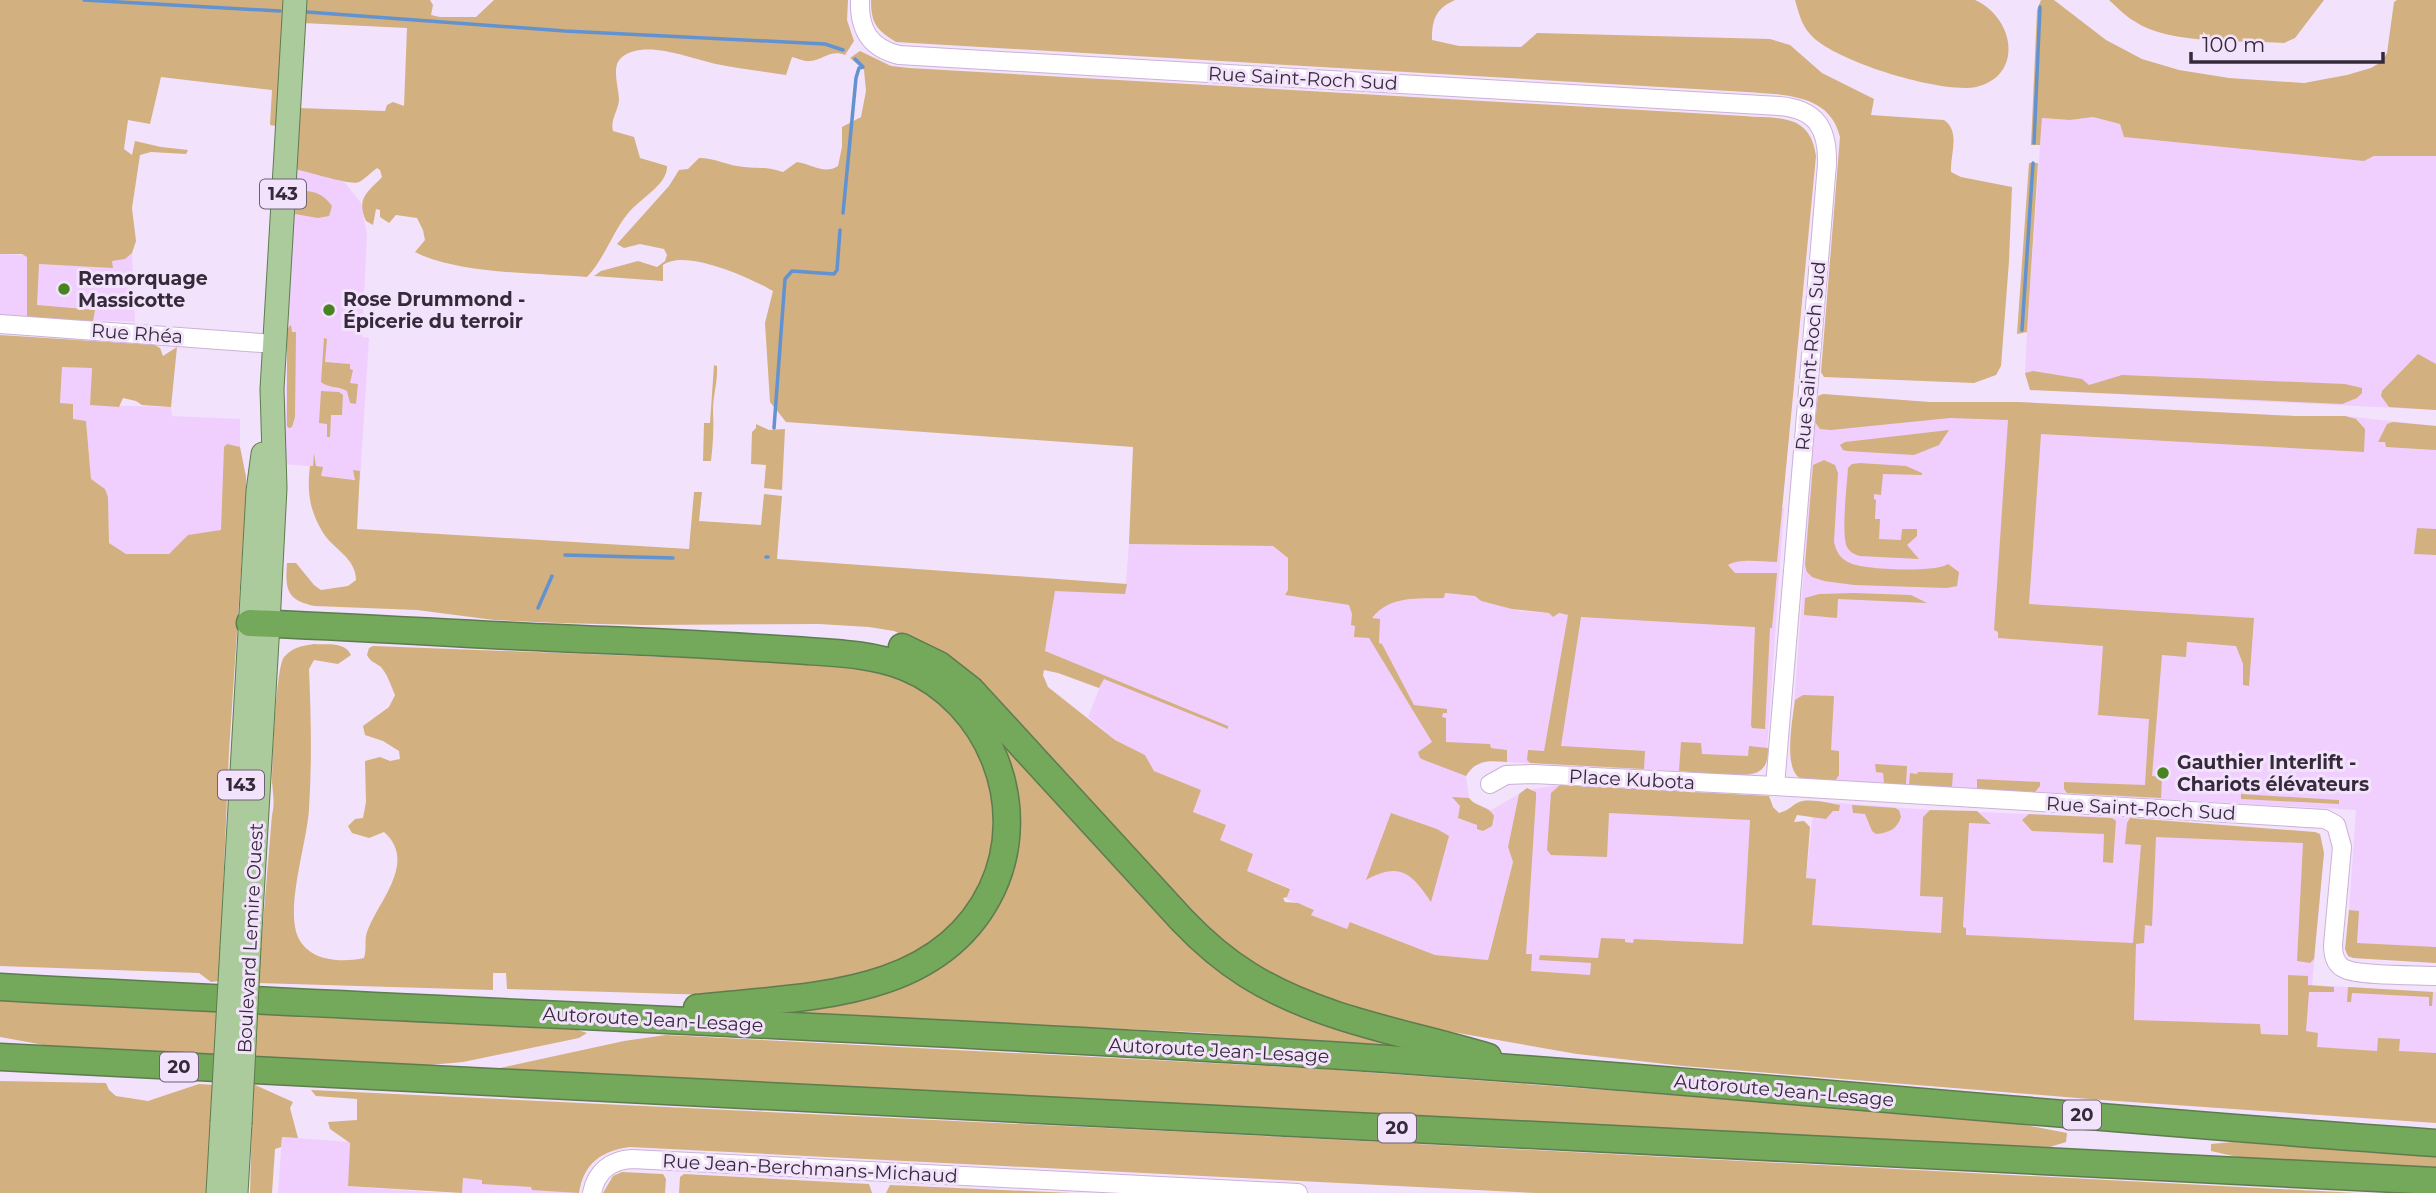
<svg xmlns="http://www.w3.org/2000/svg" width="2436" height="1193" viewBox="0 0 2436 1193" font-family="Montserrat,sans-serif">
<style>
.built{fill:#f0cffe}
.green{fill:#d2b080}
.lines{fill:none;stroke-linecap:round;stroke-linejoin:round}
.stream{stroke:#6392d1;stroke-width:3.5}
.minor-casing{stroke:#ccb1d8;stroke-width:20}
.major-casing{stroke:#5e7c4e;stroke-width:25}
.highway-casing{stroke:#5e7c4e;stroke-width:29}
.minor{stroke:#fff;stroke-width:18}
.major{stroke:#accb9c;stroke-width:23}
.highway{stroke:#74a85a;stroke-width:26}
.major-bridge-casing{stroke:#5e7c4e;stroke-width:25;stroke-linecap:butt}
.major-bridge{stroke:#accb9c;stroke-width:23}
.poi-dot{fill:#478320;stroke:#f3e2fb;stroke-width:2.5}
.labels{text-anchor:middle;stroke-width:6;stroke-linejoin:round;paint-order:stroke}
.shield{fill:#f3e2fb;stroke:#6e6173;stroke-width:2}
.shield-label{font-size:18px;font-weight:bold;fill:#352a39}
.street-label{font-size:19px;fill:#352a39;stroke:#f3e2fb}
.poi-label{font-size:19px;font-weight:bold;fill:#352a39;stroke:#f3e2fb;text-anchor:start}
</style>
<rect width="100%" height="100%" fill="#f3e2fb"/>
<g class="built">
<polygon points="2093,117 2120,124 2124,137 2364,161 2374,156 2436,156 2436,410 2030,390 2025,373 2027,332 2042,118 2070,120"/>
<polygon points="295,166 298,170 334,177 345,183 361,203 367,235 362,337 369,338 360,480 321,476 322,467 283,464"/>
<polygon points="132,253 135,322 0,316 0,254 125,259"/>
<polygon points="62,366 92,368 90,405 171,407 172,416 240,419 240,447 246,477 244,530 188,535 169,554 126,554 109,543 108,497 105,489 91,479 86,422 73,419 60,403"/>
<polygon points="1823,394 1929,402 2018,402 2295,416 2345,416 2436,426 2436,963 2353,958 2346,953 2356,810 1803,779 1797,775 1793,770 1790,758 1793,718 1815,422 1818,396"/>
<polygon points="1718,505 1784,508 1766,764 1757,773 1751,775 1507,762 1488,761 1474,766 1466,776 1469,798 1472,802 1491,810 1519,794 1508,847 1513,862 1488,960 1435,955 1351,922 1347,929 1311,915 1313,909 1286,899 1290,888 1246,871 1253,854 1220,840 1193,812 1201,790 1154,771 1145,755 1115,740 1088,717 1103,679 1045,651 1055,590 1125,593 1129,544 1273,546 1288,558 1288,590 1285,595 1349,605 1372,618 1381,607 1393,602 1417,597 1444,598 1444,593 1475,596 1481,601 1521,611 1693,623"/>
<polygon points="1567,784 1750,820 1743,944 1634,939 1634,943 1593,978 1524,973 1536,799 1536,792 1532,789"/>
<polygon points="1814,801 1930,810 2130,818 2320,834 2324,853 2312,985 2436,992 2436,1058 2302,1051 2288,1035 2261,1034 2260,1024 2134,1021 2136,947 2108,942 1808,929 1811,879 1806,879"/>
<polygon points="282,1137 350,1142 348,1186 441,1193 278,1193"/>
<polygon points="463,1178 486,1180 579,1193 462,1193"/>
</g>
<g class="green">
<polygon points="0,0 285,0 276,126 270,125 272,90 161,77 150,124 128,120 124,149 132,155 135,141 161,147 188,150 186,154 151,152 140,155 132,208 136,241 132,253 125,259 112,261 113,268 39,264 37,305 95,310 93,321 27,318 27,257 22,254 0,254"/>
<path d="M305 0H430L433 5 431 15 440 17H476L494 0H848L847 20 854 41 845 55C831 49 823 60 810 61 805 62 797 58 792 57L786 75C762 71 739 69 716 64 692 59 643 38 621 58 611 67 619 88 619 100 618 111 610 120 613 131L634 137 640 158 667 166C668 184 640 199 629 212 613 231 605 258 587 277 538 273 457 274 415 252L425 240 423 230 417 218 396 215 389 223 380 217V210L376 209 373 225 366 221C356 198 367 193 382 177L380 170 377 168C371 172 365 179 359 182 352 186 310 172 298 170L295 166 299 108 385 111 387 105 393 102 404 106 407 28 303 23Z"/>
<path d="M871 0H1455C1435 9 1432 20 1432 40L1459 46 1521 47 1537 33 1770 39 1790 45 1822 73 1874 99 1871 115 1944 120C1961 132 1950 154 1951 172L1961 177 2012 187 2009 261 2001 366 1996 375 1974 383 1824 377 1821 372 1840 137C1830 93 1783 95 1747 92L896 42C877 30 871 24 871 0Z"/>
<path d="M1795 0H1975C2015 18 2024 76 1976 87 1942 94 1832 61 1810 34 1802 26 1798 11 1795 0Z"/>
<polygon points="2041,0 2054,0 2106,40 2142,59 2179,70 2229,78 2304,83 2347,75 2371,68 2381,62 2387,53 2394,2 2397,0 2436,0 2436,156 2374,156 2364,161 2124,137 2120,124 2093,117 2070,120 2042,118 2040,145 2031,145 2037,10"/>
<path d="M2109 0H2324L2295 38 2284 43C2242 40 2169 45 2134 21 2125 16 2117 7 2109 0Z"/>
<path d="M860 51 891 66 909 68 1744 116C1780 119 1810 113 1816 156L1777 562C1762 562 1741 558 1728 565L1735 573H1777L1772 628H1770L1765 729 1752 728 1751 725 1755 627 1581 617 1561 746 1645 751 1644 769 1530 763 1527 760 1528 750 1544 751 1568 615 1559 613 1553 617 1549 613 1512 609 1481 601 1475 596 1445 593 1444 598C1418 599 1390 595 1372 618L1380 619 1379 643 1382 644 1414 705 1447 709V713H1443L1442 717 1446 718V742L1490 744 1491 748 1507 750V762C1490 761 1476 759 1466 776L1424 760 1420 758 1418 752 1432 742 1369 638 1354 637 1355 626 1351 625 1352 614 1349 605 1285 595 1288 590V558L1273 546 1129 544 1133 447 786 422 770 402 765 323 773 291C751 278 685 248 663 265V281L594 276 601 271 638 261 657 267 665 261 667 255 664 249 640 244 624 248 617 244 669 186 679 170 688 169 699 158C715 158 729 166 744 167 762 169 765 166 783 172L797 162C811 164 825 175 838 166L842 147V127L861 117 866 91 864 70 850 58Z"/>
<polygon points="2029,163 2038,163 2027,332 2017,334"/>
<path d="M304 191C316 191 325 196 332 206L329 216 318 218 295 214 296 196Z"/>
<polygon points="291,325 292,332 296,332 295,417 292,427 289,428 287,426 287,329"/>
<polygon points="0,335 155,345 160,348 163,356 177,347 171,407 142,405 136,401 123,398 119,407 90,405 92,368 62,367 60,403 73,404 73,419 86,421 91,479 105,489 108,497 109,543 126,554 169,554 188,535 221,530 224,447 227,444 240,447 246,477 246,496 229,752 219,981 211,982 199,973 0,966"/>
<path d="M324 338 327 339 325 362 350 364V369L353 370 350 383 358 384 356 404 350 403 347 391C339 386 328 388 321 382Z"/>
<polygon points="2418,354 2436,364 2436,410 2389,407 2381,396 2382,391"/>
<path d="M714 365 717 366C718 381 713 395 713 411 714 428 713 444 711 461H703L704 423H710Z"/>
<polygon points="2033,371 2082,379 2089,385 2122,375 2345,384 2362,388 2362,393 2357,398 2342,404 2030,390 2025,373"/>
<polygon points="321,391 339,392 343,395 342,415 331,415 330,437 327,437 327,424 319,423"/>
<polygon points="1823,394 1929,402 2018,402 2295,416 2345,416 2356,419 2365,429 2364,452 2041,434 2029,604 2254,618 2249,686 2243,685 2243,664 2236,646 2187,642 2186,657 2162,655 2152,776 2162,777 2161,798 2067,793 2064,789 2064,782 2145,785 2149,719 2098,715 2103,646 1998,638 1998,632 1994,630 2008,420 1950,418 1831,430 1820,429 1815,422 1818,396"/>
<polygon points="2393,422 2436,426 2436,450 2386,447 2385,442 2378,442 2387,424"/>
<polygon points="756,424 769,430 785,429 782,490 764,488 766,465 751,464 752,432 756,428"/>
<polygon points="1949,430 1939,445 1914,455 1847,451 1843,450 1840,445 1845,442"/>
<path d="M314 453 316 466 323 467 321 476 355 480 353 470 360 471 357 529 689 549 694 492H702L699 521 761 525 764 494 782 496 777 559 1127 584 1125 594 1055 591 1045 651 1228 726V729L1104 679 1099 688 1058 673 1044 670 1043 675 1048 687 1115 740 1145 755 1154 771 1201 790 1193 812 1226 825 1220 840 1253 854 1247 871 1290 889 1287 897 1283 898 1285 902 1298 903 1314 910 1311 915 1347 929 1350 922 1435 955 1488 960 1513 862 1508 847 1519 794 1527 788 1536 792V799L1526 954H1532L1531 971 1590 975 1591 963 1539 960 1540 955 1598 958 1601 938 1625 939V942L1633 943 1634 939 1743 944 1750 820 1609 813 1607 857 1551 855 1547 850 1551 793 1560 785 1769 796 1773 807 1779 813C1790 810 1792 805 1799 802 1811 798 1828 803 1840 805L1839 811H1833L1826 819 1797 815 1794 822 1804 821 1810 827 1806 878 1816 879 1812 925 1941 933 1943 897 1920 896 1923 817 1930 810 1977 811 1991 824 1969 823 1963 927 1966 928V935L2133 943 2141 845 2125 844 2127 823 2130 818 2315 832 2320 834 2324 853 2314 959 2310 963 2297 961 2303 843 2156 837 2152 926 2145 925 2144 943 2136 944 2134 1020 2260 1024 2261 1034 2288 1035V975L2308 976V985L2334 987V992H2309L2306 1031 2318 1033 2317 1047 2377 1051 2378 1038 2400 1039 2399 1051 2436 1053V1123L2102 1100 1683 1066 1577 1054 1430 1028 1320 997 1259 969 1203 929 969 671 944 653 920 642 894 631 869 627 819 624 643 625 557 623 494 620 417 610 315 606C287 600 285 590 287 563H296L314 585 321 590 348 586 356 580C356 557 332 549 322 531 309 509 307 491 310 466H313Z"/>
<path d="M1824 460 1835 465 1838 473 1834 542C1836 551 1840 559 1850 563 1864 570 1936 573 1948 564L1959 572 1957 586 1947 588 1854 585 1824 581 1812 577 1807 572 1805 565 1813 465Z"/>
<path d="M1860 463 1906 466 1922 473V475L1883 474 1881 495 1874 494V499L1876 500 1875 519H1880L1879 539 1901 540 1902 529H1917V536L1907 545 1919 559 1860 556C1853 554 1850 552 1847 547 1841 535 1847 484 1848 468L1852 464Z"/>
<polygon points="2417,528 2436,529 2436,555 2414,554"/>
<polygon points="1854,593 1911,595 1927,603 1838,599 1837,618 1804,615 1805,598 1819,594"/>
<path d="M314 644C327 645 345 641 351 655L338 664 314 660 309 669C311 716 312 762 309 809 307 843 285 908 298 937 309 961 340 963 364 958 367 949 364 940 367 932 378 901 418 862 384 832L369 838 352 833 348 826 355 819 363 818 366 802 365 761 380 757 390 761 400 759 399 751 383 741 365 735 363 726 389 707 395 695C391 686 388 675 381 667 375 662 371 663 367 655L369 648 373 646 848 664 879 668 938 697 975 741 996 797 994 855 968 908 921 954 847 981 712 995 507 989 506 973H493V990L258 983 272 815C275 803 273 795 272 782 272 764 276 667 284 657 293 647 302 646 314 644Z"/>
<polygon points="942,673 1183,936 1388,1035 1387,1046 1193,1032 762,1013 934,967 1015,822"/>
<path d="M1803 695 1834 696 1831 750 1839 751V775L1835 781C1825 780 1811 782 1802 779 1782 772 1793 717 1795 700Z"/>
<path d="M1681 742 1701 743 1702 754 1748 756 1749 746 1768 748C1768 755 1768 763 1762 769 1751 781 1697 772 1679 771Z"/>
<polygon points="1875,764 1907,766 1906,785 1884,783 1883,773 1876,772"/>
<polygon points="1918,772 1953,773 1952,787 1909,785 1910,773 1917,774"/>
<polygon points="1977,779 2040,782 2040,786 2035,792 1977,789"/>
<polygon points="2241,794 2339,800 2339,804 2241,799"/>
<path d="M1452 797 1469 798C1476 807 1489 806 1494 816L1492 826 1483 831 1477 829V825L1458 818 1460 806Z"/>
<path d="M1852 805 1895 808 1899 810 1901 817C1897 829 1889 833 1876 834L1872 831 1865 814 1853 813Z"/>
<path d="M1391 813 1437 829 1449 836 1431 902C1411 872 1399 862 1366 880Z"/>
<polygon points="2029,814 2112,818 2116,821 2113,863 2103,862 2104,834 2032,831 2022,820"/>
<polygon points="2349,910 2359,911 2357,943 2436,947 2436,963 2353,958 2348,956 2345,949"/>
<polygon points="2348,987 2433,992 2432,1006 2429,1006 2429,997 2352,993 2351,1002 2347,1002"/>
<polygon points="0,1001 220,1009 217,1057 44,1045 0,1037"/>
<polygon points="256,1014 578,1030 587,1033 579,1038 463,1062 406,1067 254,1058"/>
<polygon points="666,1035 1323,1069 1700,1097 2020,1124 2067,1133 2066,1142 2050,1147 2025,1147 491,1070 624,1041"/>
<polygon points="0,1081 106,1083 109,1090 116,1096 148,1101 199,1084 215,1085 207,1193 0,1193"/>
<polygon points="253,1084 293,1102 290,1108 298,1138 282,1137 281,1147 275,1149 272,1193 250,1193"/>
<path d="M311 1090 1207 1133 2357 1193H1536L630 1147C602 1151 584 1162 579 1193L532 1190 531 1187 482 1184V1180L463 1178 462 1193 348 1186 350 1143 330 1129 328 1122 357 1120V1099L316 1096Z"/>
<polygon points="2233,1142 2436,1156 2436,1171 2255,1161 2211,1151 2211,1144"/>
<polygon points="622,1172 663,1174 666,1179 665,1193 603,1193 613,1176"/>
<polygon points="684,1174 869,1184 872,1193 679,1193 680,1177"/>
<polygon points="890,1185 1072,1193 886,1193"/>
</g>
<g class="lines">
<g class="stream">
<polyline points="84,0 280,11"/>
<polyline points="307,12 565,31 825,44 843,50"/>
<polyline points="2034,143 2040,7"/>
<polyline points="843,213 856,78 859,68 863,67 855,59"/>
<polyline points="2022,330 2033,163"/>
<polyline points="774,428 785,279 792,271 834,274 837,270 840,230"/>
<polyline points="565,555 673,558"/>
<polyline points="766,557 768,557"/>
<polyline points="538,608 552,576"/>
</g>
<g class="minor-casing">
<g id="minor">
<path d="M860 0C859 29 869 48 899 55L1779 106C1816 109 1828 128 1827 164L1775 786"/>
<polyline points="0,324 275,344"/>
<path d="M1490 784 1506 775 1533 774 1775 786 2325 819 2336 825 2342 847 2333 945C2333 955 2335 965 2345 969 2359 976 2417 975 2436 976"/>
<path d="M592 1193C596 1172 611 1160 632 1159L1298 1193"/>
</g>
</g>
<g class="major-casing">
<g id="major">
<polyline points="232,947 258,491 263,454"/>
<polyline points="249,947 268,624 275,488 272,389 295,0"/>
<polyline points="218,1193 222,1123"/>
<polyline points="236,1193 240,1124"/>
</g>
</g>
<g class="highway-casing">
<g id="highway">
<path d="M250 623C368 627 486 636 604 640 667 642 730 646 793 650 831 653 870 653 905 667 990 702 1031 806 992 889 939 1001 801 996 697 1008"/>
<path d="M902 647 939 665 971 690 1182 920C1202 941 1224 960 1248 975 1320 1020 1408 1033 1488 1057"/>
<path d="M0 987C437 1011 874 1027 1311 1054 1686 1078 2061 1117 2436 1143"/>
<polyline points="0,1057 2436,1181"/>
</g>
</g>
<use href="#minor" class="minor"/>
<use href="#major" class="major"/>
<use href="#highway" class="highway"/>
<g class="major-bridge-casing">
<g id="major-bridge">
<polyline points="222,1123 232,947"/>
<polyline points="240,1124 249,947"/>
</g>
</g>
<use href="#major-bridge" class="major-bridge"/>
</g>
<g class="poi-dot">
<circle cx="64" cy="289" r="7"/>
<circle cx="329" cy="310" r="7"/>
<circle cx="2163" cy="773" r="7"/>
</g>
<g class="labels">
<g class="shield">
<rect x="260" y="179.5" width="46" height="29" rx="5"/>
<rect x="218" y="770.5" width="46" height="29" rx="5"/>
<rect x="160" y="1052.5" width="38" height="29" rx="5"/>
<rect x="2063" y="1100.5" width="38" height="29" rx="5"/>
<rect x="1378" y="1113.5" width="38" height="29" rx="5"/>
</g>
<g class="shield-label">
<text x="283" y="200">143</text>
<text x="241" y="791">143</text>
<text x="179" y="1073">20</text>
<text x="2082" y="1121">20</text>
<text x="1397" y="1134">20</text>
</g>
<g class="street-label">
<text transform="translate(1303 78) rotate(3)" y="7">Rue Saint-Roch Sud</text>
<text transform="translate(137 333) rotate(4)" y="7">Rue Rhéa</text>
<text transform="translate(1810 356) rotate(-85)" y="7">Rue Saint-Roch Sud</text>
<text transform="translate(1632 779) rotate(3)" y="7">Place Kubota</text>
<text transform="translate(2141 808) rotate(3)" y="7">Rue Saint-Roch Sud</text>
<text transform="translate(250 938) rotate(-87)" y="7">Boulevard Lemire Ouest</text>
<text transform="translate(653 1019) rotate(3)" y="7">Autoroute Jean-Lesage</text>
<text transform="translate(1219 1050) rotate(3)" y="7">Autoroute Jean-Lesage</text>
<text transform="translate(1784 1090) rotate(5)" y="7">Autoroute Jean-Lesage</text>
<text transform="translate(810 1168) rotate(3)" y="7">Rue Jean-Berchmans-Michaud</text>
</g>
<g class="poi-label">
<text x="78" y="285">Remorquage<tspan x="78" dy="22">Massicotte</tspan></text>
<text x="343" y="306">Rose Drummond -<tspan x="343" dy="22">Épicerie du terroir</tspan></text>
<text x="2177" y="769">Gauthier Interlift -<tspan x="2177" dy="22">Chariots élévateurs</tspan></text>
</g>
</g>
<path d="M2191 52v10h192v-10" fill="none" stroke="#352a39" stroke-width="3.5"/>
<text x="2202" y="52" font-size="21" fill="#352a39" stroke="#f3e2fb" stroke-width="5" paint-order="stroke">100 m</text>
</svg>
